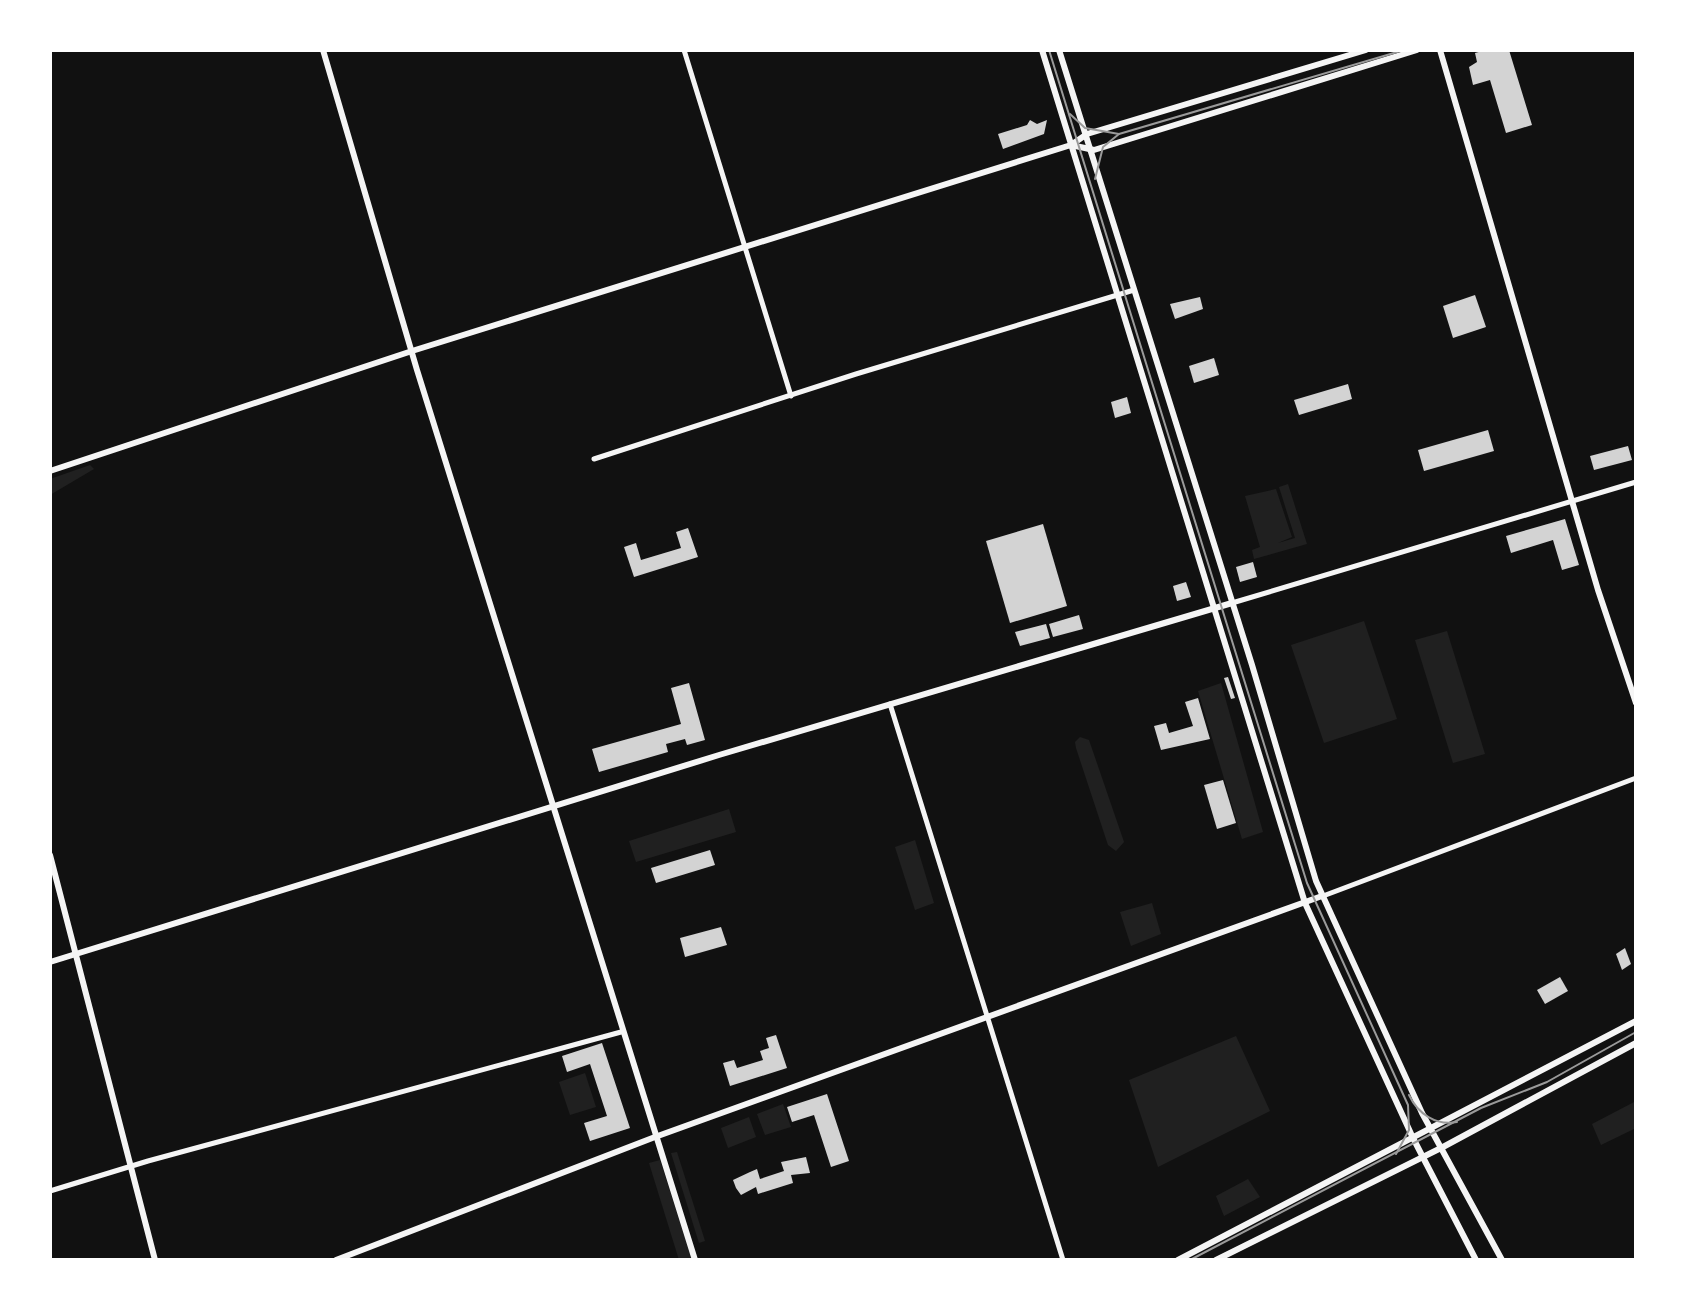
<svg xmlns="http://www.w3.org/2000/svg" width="1686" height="1310" viewBox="0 0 1686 1310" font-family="Raleway,sans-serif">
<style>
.green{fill:#202020}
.building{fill:#d3d3d3}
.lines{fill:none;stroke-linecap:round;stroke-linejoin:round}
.minor{stroke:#f5f5f5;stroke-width:5}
.tertiary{stroke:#f5f5f5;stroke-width:6}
.secondary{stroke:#f5f5f5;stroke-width:6}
.tram{stroke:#9a9a9a;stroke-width:2}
</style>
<rect width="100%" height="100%" fill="#111"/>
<g class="green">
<polygon points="90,465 94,469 50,495 50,479"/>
<polygon points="1288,484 1307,544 1254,559 1252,550 1260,547 1245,496 1276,489 1292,537 1278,543 1295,538 1279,487"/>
<polygon points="1364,621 1397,719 1324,743 1291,645"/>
<polygon points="1447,631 1485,754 1453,763 1415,640"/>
<polygon points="1221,683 1263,832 1242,839 1198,691"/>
<polygon points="1080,737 1089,740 1124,842 1116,851 1108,845 1076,748 1075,742"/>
<polygon points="729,809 736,832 636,862 629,841"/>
<polygon points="915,840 934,903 915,910 895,847"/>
<polygon points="1152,903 1161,934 1131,946 1120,912"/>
<polygon points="1236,1036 1270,1111 1158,1167 1129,1080"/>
<polygon points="585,1073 596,1107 570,1115 559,1082"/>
<polygon points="1636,1101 1636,1128 1601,1145 1592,1124"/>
<polygon points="783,1104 791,1127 765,1135 757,1114"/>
<polygon points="749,1117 756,1137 728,1148 721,1128"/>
<polygon points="677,1152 705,1241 699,1243 671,1153"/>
<polygon points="660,1160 692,1260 679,1260 649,1163"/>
<polygon points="1248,1179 1260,1197 1224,1216 1216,1196"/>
</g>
<g class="building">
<polygon points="1486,50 1509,50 1532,125 1506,133 1490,80 1473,85 1469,67 1477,62 1475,53"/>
<polygon points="1030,120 1037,124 1047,120 1044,134 1003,149 998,134 1027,125"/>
<polygon points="1475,295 1486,327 1453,338 1443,306"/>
<polygon points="1200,297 1203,309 1175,319 1170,304"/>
<polygon points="1214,358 1219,375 1194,383 1189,366"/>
<polygon points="1348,384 1352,399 1299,415 1294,400"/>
<polygon points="1127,397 1131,413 1115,418 1111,402"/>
<polygon points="1488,430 1494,451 1424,471 1418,450"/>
<polygon points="1628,446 1632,460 1594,470 1590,456"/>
<polygon points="1565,519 1579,565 1562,570 1553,540 1511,553 1506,536"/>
<polygon points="1043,524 1067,606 1010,623 986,541"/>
<polygon points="688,528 698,557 634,577 624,547 636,543 641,560 681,548 676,532"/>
<polygon points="1253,562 1257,577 1240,582 1236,567"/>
<polygon points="1186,582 1191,597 1177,601 1173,586"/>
<polygon points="1079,615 1083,629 1053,637 1049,624"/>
<polygon points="1046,624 1050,638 1020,646 1015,632"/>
<polygon points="1228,677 1235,698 1231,699 1224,678"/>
<polygon points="689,683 705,740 687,745 685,739 666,744 668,752 599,772 592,749 681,724 671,688"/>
<polygon points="1198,698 1210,739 1161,750 1154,726 1166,723 1169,733 1193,726 1185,702"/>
<polygon points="1223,780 1236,823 1217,829 1204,785"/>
<polygon points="710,850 715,865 656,883 651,868"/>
<polygon points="721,927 727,945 685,957 680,938"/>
<polygon points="1625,948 1631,964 1622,970 1616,954"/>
<polygon points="1560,977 1568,991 1545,1004 1537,990"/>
<polygon points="776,1035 787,1068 730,1086 723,1063 734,1060 737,1068 763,1060 760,1051 769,1048 766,1038"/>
<polygon points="602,1043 630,1128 590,1141 584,1123 607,1116 590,1064 567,1072 562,1056"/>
<polygon points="827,1094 849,1161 831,1167 814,1115 792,1122 787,1107"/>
<polygon points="806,1157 810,1173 791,1175 793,1183 758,1194 756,1187 741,1195 736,1188 733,1180 750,1172 757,1169 760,1179 784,1171 781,1162"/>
</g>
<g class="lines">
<g class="minor">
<polyline points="684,50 791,396"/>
<polyline points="594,459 856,374 1134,290"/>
<polyline points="1232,603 1636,482"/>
<polyline points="890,704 1063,1260"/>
<polyline points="1323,896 1636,778"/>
<polyline points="50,1191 148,1161 621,1032"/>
</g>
<g class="tertiary">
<polyline points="1440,50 1598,590 1636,703"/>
<polyline points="50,471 412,351 1071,145"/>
<polyline points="50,855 155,1260"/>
<polyline points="336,1260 655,1137 1322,896"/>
</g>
<g class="secondary">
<polyline points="323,50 417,370 695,1260"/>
<polyline points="1042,50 1305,903 1413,1138 1476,1260"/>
<polyline points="1059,50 1252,665 1316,881 1422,1113 1502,1260"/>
<polyline points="1071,145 1094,150 1417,50"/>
<polyline points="1071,145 1087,134 1366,50"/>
<polyline points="50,962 719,755 1232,603"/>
<polyline points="1178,1260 1636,1021"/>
<polyline points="1216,1260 1443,1147 1636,1043"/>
</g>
<g class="tram">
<polyline points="1049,50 1307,883 1408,1105 1409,1130 1396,1154"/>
<polyline points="1070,114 1085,128 1119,134"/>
<polyline points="1095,179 1103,147 1119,134 1404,50"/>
<path d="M1409 1095C1418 1114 1436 1126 1457 1122"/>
<polyline points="1190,1260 1481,1108 1547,1082 1636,1032"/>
</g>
</g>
<rect width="1686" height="1310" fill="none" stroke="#ffffff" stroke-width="104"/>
</svg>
